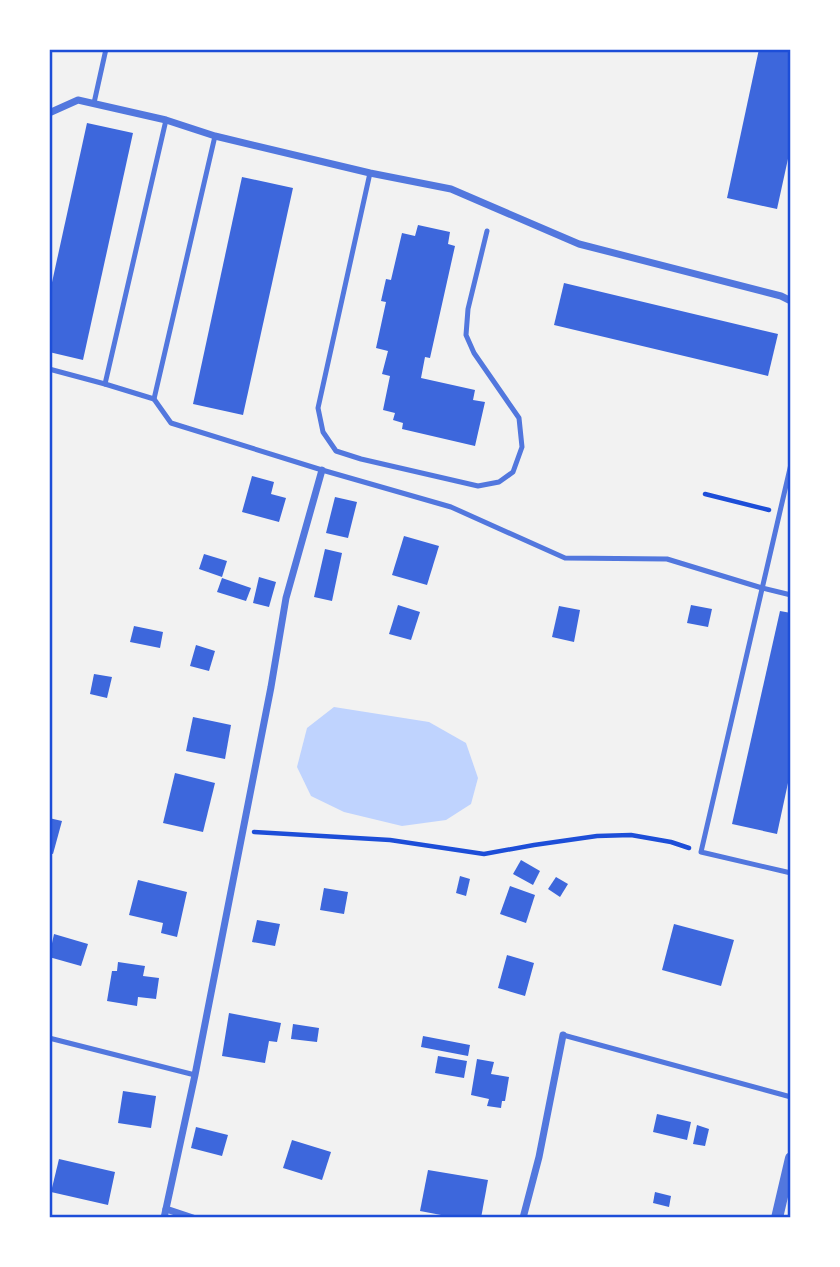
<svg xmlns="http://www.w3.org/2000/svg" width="840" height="1267" viewBox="0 0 840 1267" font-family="'Sofia Sans Condensed',sans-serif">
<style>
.water{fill:#bfd3fe}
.building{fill:#3d67dc}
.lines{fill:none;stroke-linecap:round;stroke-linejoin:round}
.path{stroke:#1d4ed8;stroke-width:4.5}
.service{stroke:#5277de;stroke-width:5}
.minor{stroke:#5277de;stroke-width:7}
.tertiary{stroke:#5277de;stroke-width:12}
.neatline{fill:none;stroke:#1d4ed8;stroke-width:2.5}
</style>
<rect width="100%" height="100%" fill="#f2f2f2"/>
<polygon class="water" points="334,707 429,722 466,743 478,778 471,804 446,820 402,826 344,812 311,796 297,767 307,728"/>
<g class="building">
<polygon points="759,49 791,49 791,145 777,209 727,198"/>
<polygon points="87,123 133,133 83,360 49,352 49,296"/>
<polygon points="242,177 293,188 243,415 193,404"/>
<polygon points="418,225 450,232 448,244 455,246 430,358 425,357 421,378 475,390 473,400 485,402 475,446 402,429 403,423 393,420 395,413 383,410 390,376 382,374 388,351 376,348 386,302 381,301 386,279 391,280 402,233 415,236"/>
<polygon points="564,283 778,334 768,376 554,325"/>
<polygon points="252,476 274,482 271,494 286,498 279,522 242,512"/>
<polygon points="335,497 357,502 348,538 326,533"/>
<polygon points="404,536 439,546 427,585 392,575"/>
<polygon points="325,549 342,553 332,601 314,597"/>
<polygon points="204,554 227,561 222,577 199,569"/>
<polygon points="259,577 276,582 269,607 253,603"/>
<polygon points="222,578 251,588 246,601 217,592"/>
<polygon points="398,605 420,612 411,640 389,634"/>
<polygon points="691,605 712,609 708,627 687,623"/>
<polygon points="559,606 580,610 574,642 552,637"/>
<polygon points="780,611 791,613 791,769 777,834 732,824"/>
<polygon points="134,626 163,632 160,648 130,642"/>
<polygon points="196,645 215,651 209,671 190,666"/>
<polygon points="94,674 112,677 107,698 90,694"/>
<polygon points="193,717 231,725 225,759 186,751"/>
<polygon points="175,773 215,783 203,832 163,823"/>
<polygon points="49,818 62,821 53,854 49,853"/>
<polygon points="521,860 540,871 533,885 513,874"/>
<polygon points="460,876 470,879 466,896 456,893"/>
<polygon points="556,877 568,884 560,897 548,889"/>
<polygon points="138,880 187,892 177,937 161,933 163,923 129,915"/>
<polygon points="510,886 535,895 526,923 500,914"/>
<polygon points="324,888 348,892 344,914 320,910"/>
<polygon points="257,920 280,924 275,946 252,942"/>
<polygon points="674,924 734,940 721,986 662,970"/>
<polygon points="54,934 88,944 81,966 49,957"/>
<polygon points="507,955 534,963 525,996 498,988"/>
<polygon points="118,962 145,966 143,976 159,978 156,999 138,997 137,1006 107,1001 112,971 117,971"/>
<polygon points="229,1013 281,1023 277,1042 269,1041 265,1063 222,1056"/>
<polygon points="293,1024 319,1028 317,1042 291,1039"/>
<polygon points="423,1036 470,1045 468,1056 421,1047"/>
<polygon points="438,1056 467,1061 464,1078 435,1073"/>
<polygon points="477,1059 494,1062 491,1074 509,1077 505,1101 502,1101 501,1108 487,1106 489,1099 471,1095"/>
<polygon points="123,1091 156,1096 151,1128 118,1123"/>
<polygon points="657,1114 691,1122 687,1140 653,1132"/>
<polygon points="697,1125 709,1129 705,1146 693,1144"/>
<polygon points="196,1127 228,1135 222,1156 191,1148"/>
<polygon points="292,1140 331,1152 322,1180 283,1168"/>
<polygon points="59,1159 115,1172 108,1205 51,1192"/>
<polygon points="428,1170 488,1180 481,1218 457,1218 420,1211"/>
<polygon points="655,1192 671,1196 669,1207 653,1203"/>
</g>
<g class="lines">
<g class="path">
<polyline points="705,494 769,510"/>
<polyline points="254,832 390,840 484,854 534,845 597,836 631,835 671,842 689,848"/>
</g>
<g class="service">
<polyline points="94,103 106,49"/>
<polyline points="215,136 154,399 171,423 322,470 451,507 565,558 667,559 762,588 791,595"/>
<polyline points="370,173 318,408 323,432 336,451 361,459 478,486 499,482 513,472 522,447 519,418 474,353 466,335 468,309 487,231"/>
<polyline points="49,369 105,384"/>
<polyline points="154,399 105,384 166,120"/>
<polyline points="791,464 701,852 791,873"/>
<polyline points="563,1035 791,1097"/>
<polyline points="49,1038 195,1075"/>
</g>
<g class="minor">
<polyline points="49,113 78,100 166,120 215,136 370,173 451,189 579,244 781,296 791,301"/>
<polyline points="166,1209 193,1218"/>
<polyline points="164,1218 195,1075 271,687 286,598 322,470"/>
<polyline points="523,1218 539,1157 563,1035"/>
</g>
<polyline class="tertiary" points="777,1218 791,1158"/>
</g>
<rect width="840" height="1267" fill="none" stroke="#ffffff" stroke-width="102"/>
<rect x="51" y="51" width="738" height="1165" class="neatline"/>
</svg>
